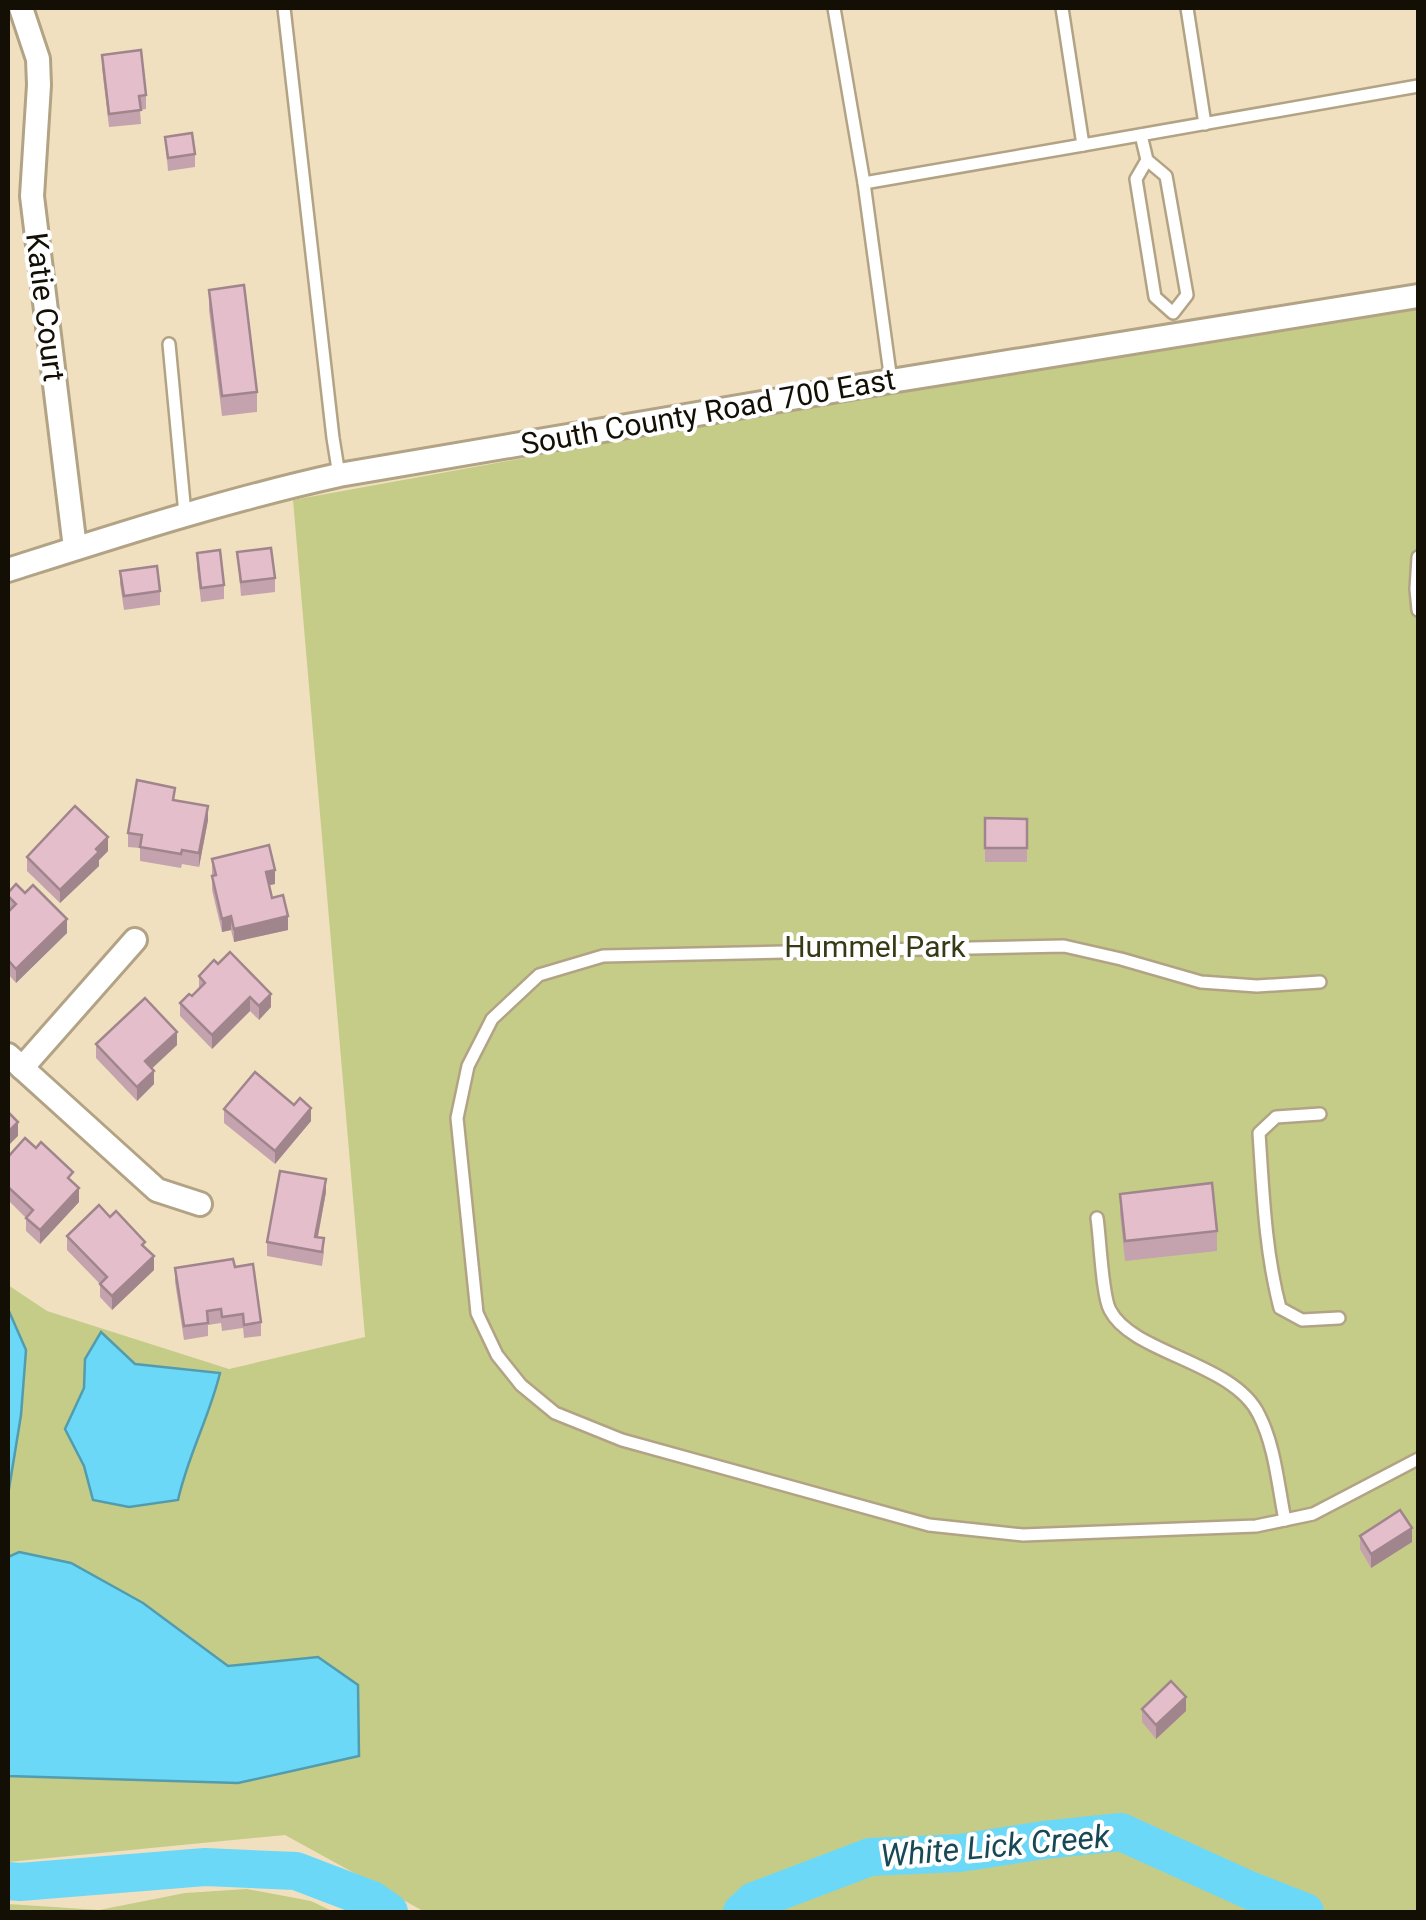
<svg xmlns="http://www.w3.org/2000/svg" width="1426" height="1920" viewBox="0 0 1426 1920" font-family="Roboto,sans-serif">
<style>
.green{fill:#c5cc87}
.water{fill:#6cd8f7;stroke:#529cae;stroke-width:2.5}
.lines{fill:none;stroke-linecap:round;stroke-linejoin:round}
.river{stroke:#6cd8f7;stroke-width:38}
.lane-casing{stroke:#b2a385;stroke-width:16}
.street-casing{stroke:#b2a385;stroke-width:28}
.lane{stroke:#fff;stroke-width:11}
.street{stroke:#fff;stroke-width:22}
.wall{fill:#c4a3ae}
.shaded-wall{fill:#a0858d}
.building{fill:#e4beca;stroke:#a0858d;stroke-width:2.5}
.labels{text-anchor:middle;stroke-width:8;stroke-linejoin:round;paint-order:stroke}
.street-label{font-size:30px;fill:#140f05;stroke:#fff}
.park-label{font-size:30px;fill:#373a15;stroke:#fff}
.water-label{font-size:32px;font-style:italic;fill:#174854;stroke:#fff}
</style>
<rect width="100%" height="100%" fill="#f0e0c0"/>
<g class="green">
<polygon points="1395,300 1418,301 1418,1912 425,1912 285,1835 8,1862 8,1285 47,1311 229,1369 365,1337 293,500"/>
<polygon points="247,1889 311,1901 334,1912 8,1912 8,1904 99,1910 185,1893"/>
</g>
<g class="water">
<polygon points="8,1309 26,1350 21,1415 8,1495 8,1516"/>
<path d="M101 1332 135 1364 220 1373C209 1418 188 1455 178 1500L129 1507 93 1500 84 1466 65 1429 84 1388 85 1359Z"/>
<polygon points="19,1552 71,1563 143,1603 228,1666 318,1657 358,1685 359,1756 238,1783 8,1776 8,1557"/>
</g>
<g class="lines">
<g class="river">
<polyline points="8,1881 20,1882 205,1867 296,1871 372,1900 389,1912"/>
<polyline points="742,1912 754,1901 870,1857 960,1853 1044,1840 1121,1832 1249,1890 1305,1912"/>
</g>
<g class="lane-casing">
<g id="lane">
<polyline points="284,8 333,438 339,475"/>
<polyline points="834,8 864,183 891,381"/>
<polyline points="1062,8 1083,145 1418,86"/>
<polyline points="1187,8 1205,124"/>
<polyline points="1141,135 1147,160 1166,176 1187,295 1173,313 1155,297 1136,179 1147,160"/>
<polyline points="864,183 1083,145"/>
<polyline points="169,344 185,514"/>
<polyline points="1418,557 1416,589 1418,610"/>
<polyline points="1320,982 1257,986 1201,982 1121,959 1064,946 603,956 539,975 492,1019 468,1066 457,1118 477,1313 497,1355 521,1385 555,1413 622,1440 929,1525 1023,1535 1256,1526 1313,1514 1418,1459"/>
<path d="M1320 1114 1276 1117 1259 1133C1263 1192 1265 1251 1280 1308L1302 1320 1339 1318"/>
<path d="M1097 1218C1100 1237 1102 1296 1110 1310 1132 1354 1234 1362 1259 1415 1275 1446 1278 1486 1285 1520"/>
</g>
</g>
<g class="street-casing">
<g id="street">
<polyline points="21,8 38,59 39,85 32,196 75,548"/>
<path d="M8 570C118 535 226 500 339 475L891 381 1418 296"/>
<polyline points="8,1055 157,1190 200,1204"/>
<polyline points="22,1068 135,940"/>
</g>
</g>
<use href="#lane" class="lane"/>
<use href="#street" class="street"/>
</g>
<g class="wall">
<polygon points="102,55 146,95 146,109 140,110 141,124 109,127 102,68"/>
<polygon points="165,137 195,154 195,167 168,171"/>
<polygon points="209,290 257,392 257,412 222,416 209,310"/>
<polygon points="237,552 275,578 275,592 241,596"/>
<polygon points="197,553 224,585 224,599 201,602 197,567"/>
<polygon points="120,571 160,591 160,605 124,610 120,584"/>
<polygon points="175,801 208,820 199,867 182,864 181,868 140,861 140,848 128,847 128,833"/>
<polygon points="985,818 1027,819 1027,862 985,862"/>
<polygon points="108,851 99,860 99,866 60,903 27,871 27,857"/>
<polygon points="212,859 275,884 269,885 272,898 288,930 234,942 231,930 222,932 212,890"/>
<polygon points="8,893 67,933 16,983 8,974 8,912 9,911 8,910"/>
<polygon points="199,976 271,1007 259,1020 250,1011 212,1049 180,1016 180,1003 192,996 199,989"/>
<polygon points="96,1044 177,1045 152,1068 154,1084 137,1101 96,1058"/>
<polygon points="224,1109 311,1121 275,1164 224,1123"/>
<polygon points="8,1157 73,1183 79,1202 40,1244 26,1231 26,1218 8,1200"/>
<polygon points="326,1192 318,1237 324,1252 322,1266 267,1256 267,1242"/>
<polygon points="1120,1194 1217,1231 1217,1251 1125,1261 1120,1214"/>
<polygon points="110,1217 145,1248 154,1270 112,1310 100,1297 100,1284 67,1250 67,1236"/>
<polygon points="235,1267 261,1322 261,1336 244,1338 243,1328 222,1331 221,1323 208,1325 208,1336 184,1340 175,1282 175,1268"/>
<polygon points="1360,1536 1412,1542 1371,1568 1360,1549"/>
<polygon points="1142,1709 1186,1711 1156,1739 1142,1722"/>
</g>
<g class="shaded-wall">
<polygon points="208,806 208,820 199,867 199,853"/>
<polygon points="108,837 108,851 99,860 99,866 60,903 60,890"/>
<polygon points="275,870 275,884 266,886 266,872"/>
<polygon points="231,916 231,930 222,932 222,919"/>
<polygon points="288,916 288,930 234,942 234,929"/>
<polygon points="67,919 67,933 16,983 16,969"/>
<polygon points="271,994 271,1007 259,1020 259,1006"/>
<polygon points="250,997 250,1011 212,1049 212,1035"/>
<polygon points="177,1032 177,1045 145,1075 145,1061"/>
<polygon points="154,1071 154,1084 137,1101 137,1087"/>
<polygon points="311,1108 311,1121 275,1164 275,1151"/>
<polygon points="18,1122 18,1136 8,1146 8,1132"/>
<polygon points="326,1179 326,1192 315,1251 315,1237"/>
<polygon points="79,1188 79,1202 40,1244 40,1230"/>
<polygon points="154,1256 154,1270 112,1310 112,1296"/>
<polygon points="1412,1528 1412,1542 1371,1568 1371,1554"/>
<polygon points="1186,1697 1186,1711 1156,1739 1156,1725"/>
</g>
<g class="building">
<polygon points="141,50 146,95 139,96 141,110 109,114 102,55"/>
<polygon points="192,133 195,154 168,158 165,137"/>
<polygon points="244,285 257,392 222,396 209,290"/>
<polygon points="271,548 275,578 241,582 237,552"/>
<polygon points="220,550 224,585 201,588 197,553"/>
<polygon points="157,566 160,591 124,596 120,571"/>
<polygon points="137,780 175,788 173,800 208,806 199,853 182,850 181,854 140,847 142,835 128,833"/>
<polygon points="75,806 108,837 96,849 99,852 60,890 27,857"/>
<polygon points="985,818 1027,819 1027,848 985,848"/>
<polygon points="269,845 275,870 266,872 272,898 283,895 288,916 234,929 231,916 222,919 212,876 216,875 212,859"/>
<polygon points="16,884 25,893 33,885 67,919 16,969 8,960 8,912 16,904 8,896 8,893"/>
<polygon points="230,952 271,994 259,1006 250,997 212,1035 180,1003 189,994 192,996 205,983 199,976 214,960 218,964"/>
<polygon points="145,998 177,1032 145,1061 154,1071 137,1087 96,1044"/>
<polygon points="255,1072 294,1105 300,1098 311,1108 275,1151 224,1109"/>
<polygon points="8,1112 18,1122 8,1132"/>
<polygon points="25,1138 36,1148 41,1142 73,1172 68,1178 79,1188 40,1230 26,1218 33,1210 8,1187 8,1157"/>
<polygon points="280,1171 326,1179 315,1237 324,1238 322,1252 267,1242"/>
<polygon points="1212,1183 1217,1231 1125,1241 1120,1194"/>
<polygon points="99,1205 110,1217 116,1211 145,1242 142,1245 154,1256 112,1296 100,1284 107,1277 67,1236"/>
<polygon points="233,1259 235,1267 253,1264 261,1322 244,1325 243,1314 222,1317 221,1309 207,1311 208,1323 184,1326 175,1268"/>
<polygon points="1400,1510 1412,1528 1371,1554 1360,1536"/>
<polygon points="1171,1681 1186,1697 1156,1725 1142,1709"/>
</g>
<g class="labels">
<g class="street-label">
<text transform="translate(45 307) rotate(83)" y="10">Katie Court</text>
<text transform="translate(708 412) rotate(-10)" y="10">South County Road 700 East</text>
</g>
<g class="park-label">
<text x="875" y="957">Hummel Park</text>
</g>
<g class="water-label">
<text transform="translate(995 1846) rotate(-5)" y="11">White Lick Creek</text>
</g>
</g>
<rect width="1426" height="1920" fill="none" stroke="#140f05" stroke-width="20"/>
</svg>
